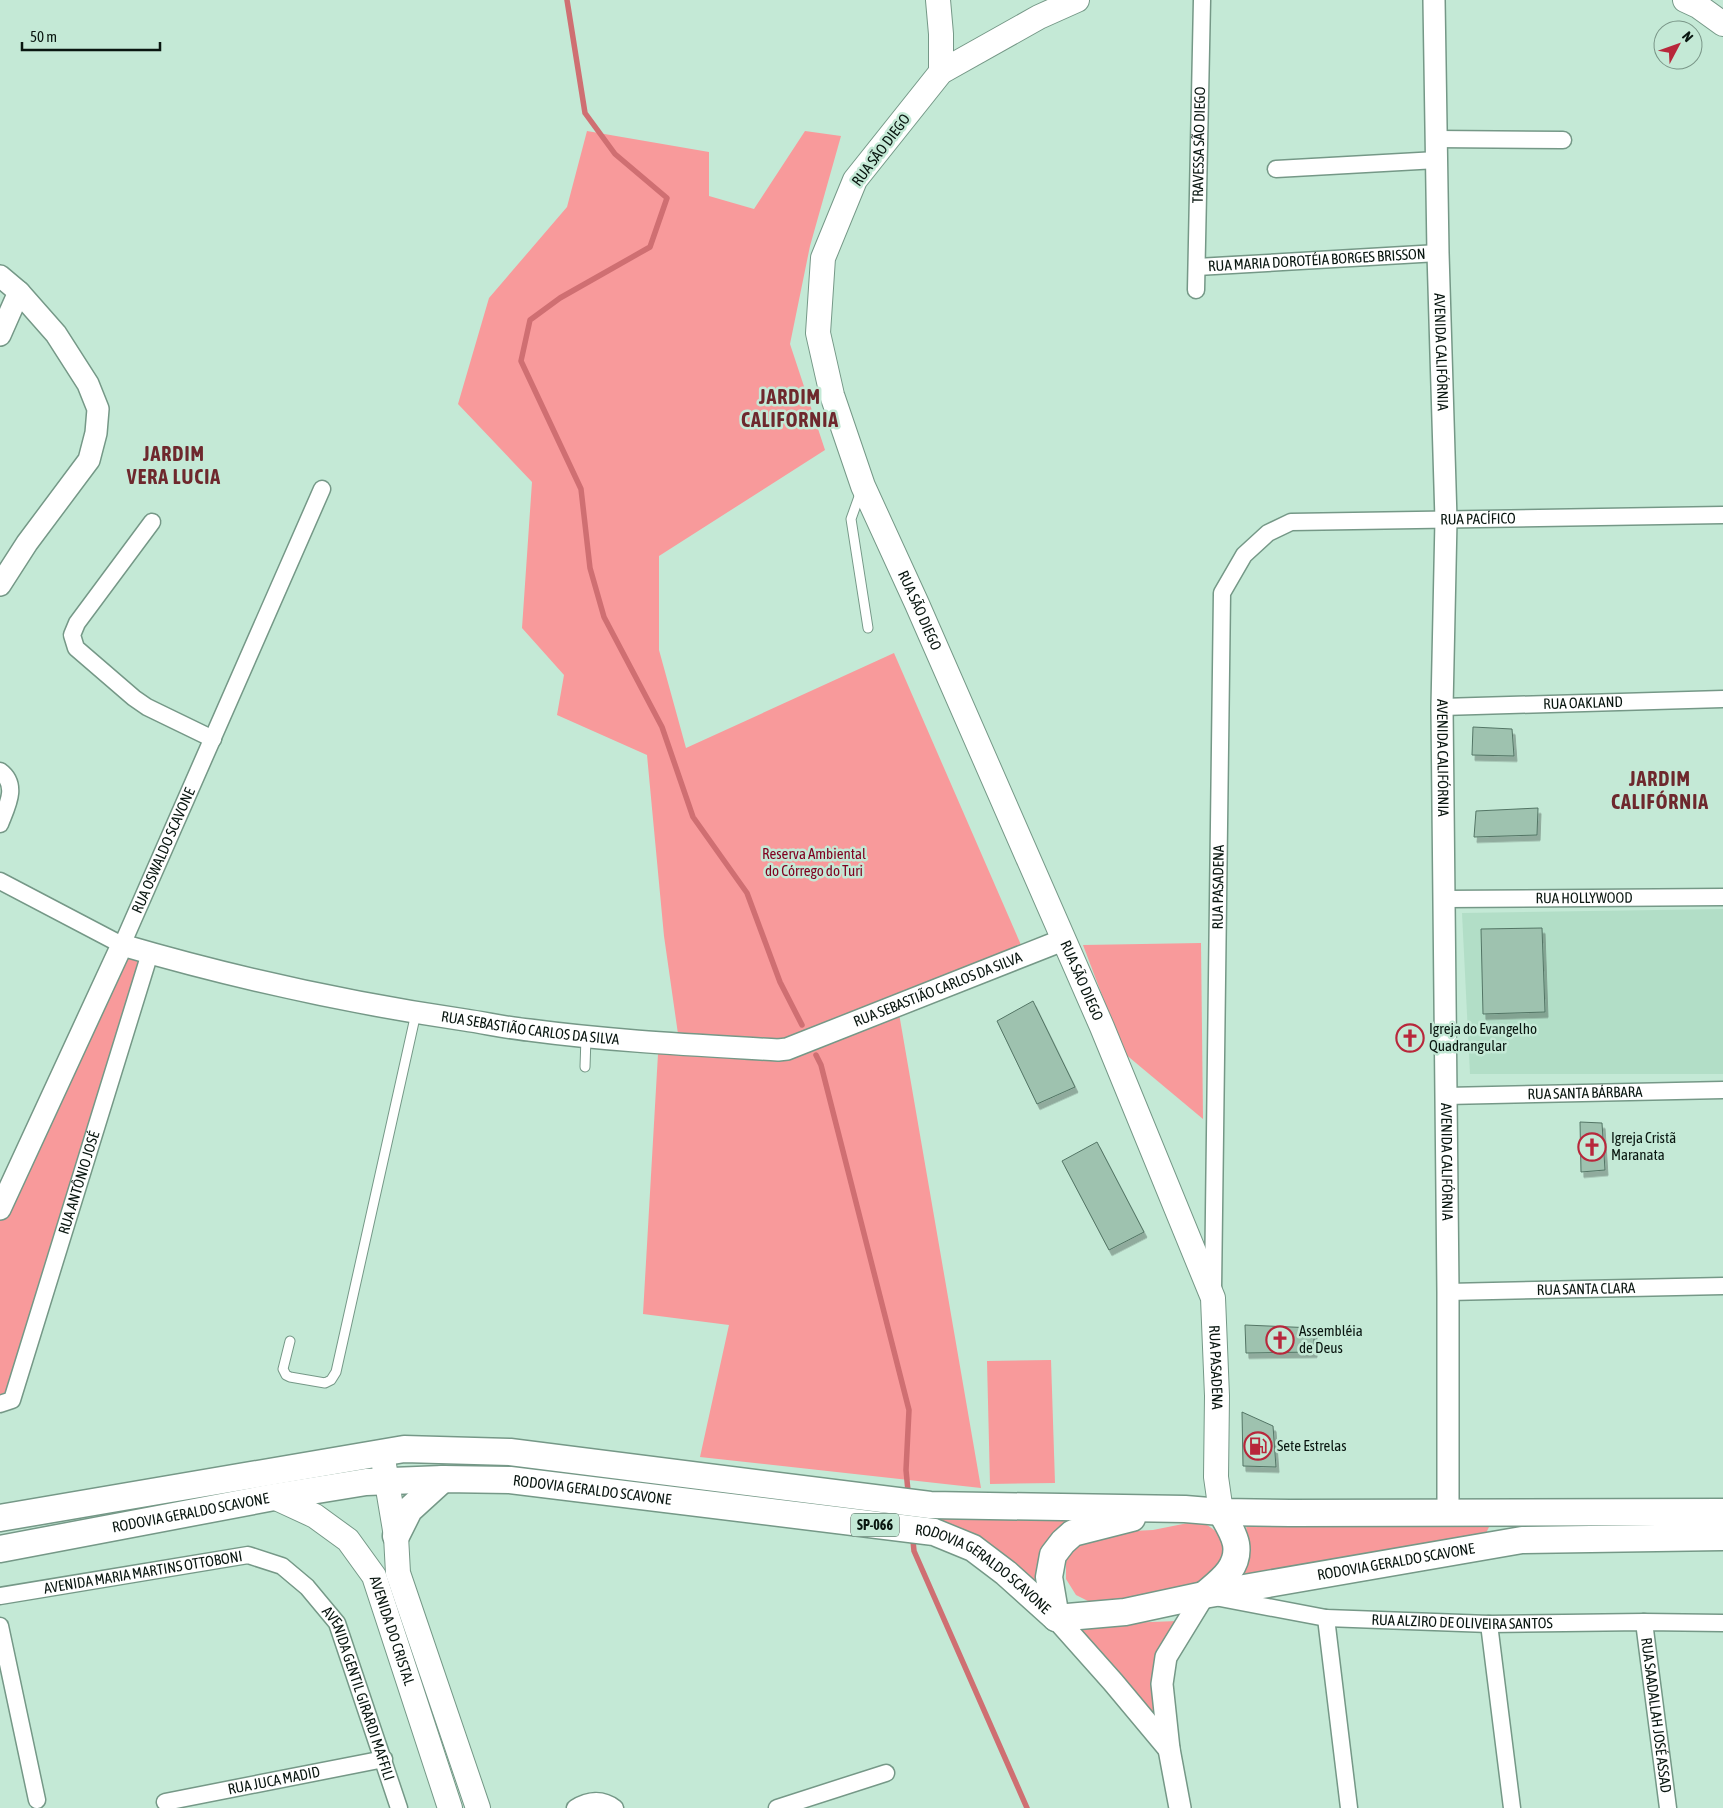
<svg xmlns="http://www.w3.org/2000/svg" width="1723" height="1808" viewBox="0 0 1723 1808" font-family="'Asap Condensed',sans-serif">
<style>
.built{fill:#b2dec7}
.green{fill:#f89a9b}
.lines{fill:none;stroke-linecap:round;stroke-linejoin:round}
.stream{stroke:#cf6f72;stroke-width:5.5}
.building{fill:#9ec2af;stroke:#537565;filter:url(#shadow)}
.service-casing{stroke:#759887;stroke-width:11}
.minor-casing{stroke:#759887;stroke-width:19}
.tertiary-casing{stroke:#759887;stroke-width:24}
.secondary-casing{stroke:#759887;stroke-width:26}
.primary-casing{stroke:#759887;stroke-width:29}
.service{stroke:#fff;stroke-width:9}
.minor{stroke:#fff;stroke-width:16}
.tertiary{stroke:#fff;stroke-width:21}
.secondary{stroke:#fff;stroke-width:24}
.primary{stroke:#fff;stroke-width:26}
.labels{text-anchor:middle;stroke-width:5;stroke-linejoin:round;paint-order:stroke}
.shield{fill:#c4e9d6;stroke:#41554b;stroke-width:1}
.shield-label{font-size:14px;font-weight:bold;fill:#091610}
.street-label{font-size:15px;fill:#091610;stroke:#c4e9d6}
.park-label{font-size:15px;fill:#7f011f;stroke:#c4e9d6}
.poi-label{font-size:15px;fill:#091610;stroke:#c4e9d6;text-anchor:start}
.district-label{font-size:20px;font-weight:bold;letter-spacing:1px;fill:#6e282d;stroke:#c4e9d6}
</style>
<defs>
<filter id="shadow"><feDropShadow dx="3" dy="5.5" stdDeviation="0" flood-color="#0004"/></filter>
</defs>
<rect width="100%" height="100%" fill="#c4e9d6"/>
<polygon class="built" points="1723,909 1723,1074 1470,1074 1462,913"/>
<g class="green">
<polygon points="587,131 709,152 709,196 754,209 805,131 841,136 810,246 790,344 825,450 659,556 659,650 686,748 894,653 1021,945 896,996 981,1488 700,1457 729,1325 643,1314 658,1054 678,1034 664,936 647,755 557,715 564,675 522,628 532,482 458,404 489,298 567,207"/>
<polygon points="1201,943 1203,1119 1124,1053 1083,945"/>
<polygon points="122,945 150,953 12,1400 0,1404 0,1209"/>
<polygon points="1051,1360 1055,1483 990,1484 987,1361"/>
<path d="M906 1515 1070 1519C1046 1534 1035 1556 1035 1584L929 1520Z"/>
<path d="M1198 1521C1210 1525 1229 1538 1224 1553 1221 1562 1215 1571 1211 1579L1169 1591 1092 1603 1076 1595 1066 1579V1562L1073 1546 1114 1532 1153 1530Z"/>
<polygon points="1246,1524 1489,1527 1486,1533 1241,1577 1248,1548"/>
<polygon points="1177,1621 1153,1689 1156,1721 1076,1625"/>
</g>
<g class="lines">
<g class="stream">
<polyline points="567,0 585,113 615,154 667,198 650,247 560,298 530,320 521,361 581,489 590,568 604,617 662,727 693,817 747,893 780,982 802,1025"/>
<polyline points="816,1055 821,1065 909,1410 906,1470 908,1491"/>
<polyline points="913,1541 914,1551 1027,1808"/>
</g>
</g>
<g class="building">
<polygon points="1473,727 1512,729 1514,756 1472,755"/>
<polygon points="1538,808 1537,835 1474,837 1476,811"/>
<polygon points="1542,928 1545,1012 1483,1014 1481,929"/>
<polygon points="1033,1001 1075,1087 1037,1104 997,1021"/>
<polygon points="1580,1122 1602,1123 1605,1170 1581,1172"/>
<polygon points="1097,1142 1144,1232 1109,1250 1062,1161"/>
<polygon points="1245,1325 1314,1328 1314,1352 1246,1353"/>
<polygon points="1242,1412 1273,1426 1276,1467 1243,1466"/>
</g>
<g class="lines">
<g class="service-casing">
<g id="service">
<polyline points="861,491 851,519 868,628"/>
<polyline points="585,1067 586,1037"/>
<polyline points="290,1341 283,1369 286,1375 290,1377 325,1383 331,1380 336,1372 416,1013"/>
</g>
</g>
<g class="minor-casing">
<g id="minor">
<polyline points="1436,139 1563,140"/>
<polyline points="1276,169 1437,160"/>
<path id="s1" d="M1197 267 1438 253"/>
<path id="s2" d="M1196 290 1202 0"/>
<polyline points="152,522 77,623 72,635 76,648 134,698 147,707 213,739"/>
<path id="s3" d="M1442 707 1723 699"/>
<path d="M0 771C19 785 7 806 0 824"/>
<path id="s4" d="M0 881 122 945 322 489"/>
<path id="s5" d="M1444 899 1723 897"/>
<path id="s6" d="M1446 1096 1723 1090"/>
<path id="s7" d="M1213 1289 1222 593 1244 555 1268 533 1291 522 1723 515"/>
<path id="s8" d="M1448 1292 1723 1286"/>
<path id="s9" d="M0 1404 12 1400 150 953"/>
<path id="s10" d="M0 1596 248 1555 282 1566 307 1587 337 1623 399 1808"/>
<path id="s11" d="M1220 1598 1326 1618 1489 1624 1644 1622 1723 1623"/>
<polyline points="1326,1618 1349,1808"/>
<path id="s12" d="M1644 1622 1668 1808"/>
<polyline points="1489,1624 1512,1808"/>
<polyline points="0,1626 37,1800"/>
<path id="s13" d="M165 1802 384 1759"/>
<path d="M575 1808C588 1800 602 1798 615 1808"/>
<polyline points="777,1808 886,1773"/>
</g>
</g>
<g class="tertiary-casing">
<g id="tertiary">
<path id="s14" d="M1434 0 1438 253 1446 520 1442 707 1448 1292V1514"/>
<polyline points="0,276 19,292 0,335"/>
<polyline points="0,585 27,543 89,460 96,433 98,409 88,384 56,334 19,292"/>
<path id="s15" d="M0 1209 122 945C235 978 349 1003 465 1020 486 1023 507 1028 529 1030 611 1041 694 1045 778 1050L787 1049 1063 940"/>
<polyline points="1056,1618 1113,1682 1169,1749"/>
<polyline points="1180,1808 1169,1749 1162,1684 1166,1657 1204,1595"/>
</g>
</g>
<g class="secondary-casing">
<g id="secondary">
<polyline points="938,0 941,34 941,72"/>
<path id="s16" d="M1077 0 1039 17 941 72 855 180 823 258 818 333 832 395 863 486 917 604 1102 1027 1213 1298 1217 1396 1216 1477 1221 1512"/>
<polyline points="1685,0 1698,6 1723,24"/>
<polyline points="382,1453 396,1536 398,1573 478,1808"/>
<path id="s17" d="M274 1497 315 1516 348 1540 374 1576 450 1808"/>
</g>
</g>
<g class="primary-casing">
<g id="primary">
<polyline points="0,1518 404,1449 510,1452 930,1505 1185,1509 1221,1512 1290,1513 1723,1512"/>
<polyline points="396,1536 409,1510 443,1479"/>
<path id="s18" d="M0 1549 274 1497 366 1482 443 1479 510 1480 934 1532 973 1548 1006 1573 1056 1618 1125 1612 1204 1595 1522 1540 1723 1537"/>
<path d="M1204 1595C1219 1582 1240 1568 1236 1544 1234 1533 1226 1521 1221 1512"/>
<polyline points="1056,1618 1049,1577 1053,1555 1063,1542 1073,1533 1132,1518"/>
</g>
</g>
<use href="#service" class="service"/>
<use href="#minor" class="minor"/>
<use href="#tertiary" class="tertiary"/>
<use href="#secondary" class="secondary"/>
<use href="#primary" class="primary"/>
</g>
<defs>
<g id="church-ring" transform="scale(1.4375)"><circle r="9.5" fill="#c4e9d6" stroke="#b8273b" stroke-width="1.5"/><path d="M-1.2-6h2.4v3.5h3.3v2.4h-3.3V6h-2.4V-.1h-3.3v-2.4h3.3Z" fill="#b8273b"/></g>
<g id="fuel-ring" transform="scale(1.4375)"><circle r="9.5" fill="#c4e9d6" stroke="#b8273b" stroke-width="1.5"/><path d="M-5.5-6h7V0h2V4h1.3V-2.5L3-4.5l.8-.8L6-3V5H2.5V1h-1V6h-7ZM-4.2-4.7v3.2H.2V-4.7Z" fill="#b8273b"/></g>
</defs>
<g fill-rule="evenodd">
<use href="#church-ring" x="1410" y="1038"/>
<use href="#church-ring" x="1592" y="1147"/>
<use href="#church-ring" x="1280" y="1340"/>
<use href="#fuel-ring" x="1258" y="1446"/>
</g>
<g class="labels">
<rect class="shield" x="851" y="1513.5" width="48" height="23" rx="4"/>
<g class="shield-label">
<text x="875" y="1530">SP-066</text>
</g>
<g class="street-label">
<text dy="5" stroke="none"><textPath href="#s2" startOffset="145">TRAVESSA SÃO DIEGO</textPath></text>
<text transform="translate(881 150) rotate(-53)" y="5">RUA SÃO DIEGO</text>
<text dy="5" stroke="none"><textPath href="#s1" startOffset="120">RUA MARIA DOROTÉIA BORGES BRISSON</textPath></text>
<text dy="5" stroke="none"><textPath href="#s14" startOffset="352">AVENIDA CALIFÓRNIA</textPath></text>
<text dy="5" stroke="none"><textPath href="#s7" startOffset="985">RUA PACÍFICO</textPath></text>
<text dy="5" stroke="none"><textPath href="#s16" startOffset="748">RUA SÃO DIEGO</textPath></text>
<text dy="5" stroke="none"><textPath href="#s3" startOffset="141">RUA OAKLAND</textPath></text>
<text dy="5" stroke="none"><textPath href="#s14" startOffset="758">AVENIDA CALIFÓRNIA</textPath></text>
<text dy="5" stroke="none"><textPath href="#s4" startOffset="241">RUA OSWALDO SCAVONE</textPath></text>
<text dy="5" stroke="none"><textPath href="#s7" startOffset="402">RUA PASADENA</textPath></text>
<text dy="5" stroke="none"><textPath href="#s5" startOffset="140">RUA HOLLYWOOD</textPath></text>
<text dy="5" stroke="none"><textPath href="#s16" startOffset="1152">RUA SÃO DIEGO</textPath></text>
<text dy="5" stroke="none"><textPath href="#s15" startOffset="1128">RUA SEBASTIÃO CARLOS DA SILVA</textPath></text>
<text dy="5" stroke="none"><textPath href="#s15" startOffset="708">RUA SEBASTIÃO CARLOS DA SILVA</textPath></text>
<text dy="5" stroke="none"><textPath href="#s6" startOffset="139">RUA SANTA BÁRBARA</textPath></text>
<text dy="5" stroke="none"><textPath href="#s14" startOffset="1162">AVENIDA CALIFÓRNIA</textPath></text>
<text dy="5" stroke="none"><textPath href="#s9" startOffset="240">RUA ANTÔNIO JOSÉ</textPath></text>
<text dy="5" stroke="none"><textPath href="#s8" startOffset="138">RUA SANTA CLARA</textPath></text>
<text dy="5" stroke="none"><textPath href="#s16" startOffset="1565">RUA PASADENA</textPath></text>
<text dy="5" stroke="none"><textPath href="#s18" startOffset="599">RODOVIA GERALDO SCAVONE</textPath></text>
<text dy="5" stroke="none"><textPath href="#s18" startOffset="194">RODOVIA GERALDO SCAVONE</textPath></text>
<text dy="5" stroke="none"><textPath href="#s18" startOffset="1439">RODOVIA GERALDO SCAVONE</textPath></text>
<text dy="5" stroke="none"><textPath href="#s10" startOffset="145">AVENIDA MARIA MARTINS OTTOBONI</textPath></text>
<text dy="5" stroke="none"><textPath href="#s18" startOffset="1004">RODOVIA GERALDO SCAVONE</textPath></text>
<text dy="5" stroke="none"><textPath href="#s11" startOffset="244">RUA ALZIRO DE OLIVEIRA SANTOS</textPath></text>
<text dy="5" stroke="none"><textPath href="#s17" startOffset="188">AVENIDA DO CRISTAL</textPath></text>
<text dy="5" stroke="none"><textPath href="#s10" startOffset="440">AVENIDA GENTIL GIRARDI MAFFILI</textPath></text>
<text dy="5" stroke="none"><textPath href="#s12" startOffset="94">RUA SAADALLAH JOSÉ ASSAD</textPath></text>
<text dy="5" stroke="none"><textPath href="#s13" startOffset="111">RUA JUCA MADID</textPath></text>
</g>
<g class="park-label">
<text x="814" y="859">Reserva Ambiental<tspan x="814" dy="17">do Córrego do Turi</tspan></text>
</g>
<g class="poi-label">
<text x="1429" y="1034">Igreja do Evangelho<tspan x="1429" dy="17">Quadrangular</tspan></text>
<text x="1611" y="1143">Igreja Cristã<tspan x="1611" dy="17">Maranata</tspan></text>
<text x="1299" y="1336">Assembléia<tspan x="1299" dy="17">de Deus</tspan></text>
<text x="1277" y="1451">Sete Estrelas</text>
</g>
<g class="district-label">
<text x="790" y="404">JARDIM<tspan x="790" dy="23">CALIFORNIA</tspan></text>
<text x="174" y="461">JARDIM<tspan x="174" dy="23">VERA LUCIA</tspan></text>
<text x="1660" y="786">JARDIM<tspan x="1660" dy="23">CALIFÓRNIA</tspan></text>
</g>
</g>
<g transform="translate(1678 45) rotate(49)"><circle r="24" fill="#c4e9d6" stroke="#799587"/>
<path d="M0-4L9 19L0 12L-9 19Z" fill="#b8273b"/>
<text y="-8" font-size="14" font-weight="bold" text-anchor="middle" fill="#091610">N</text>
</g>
<path d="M22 42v8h138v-8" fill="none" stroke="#091610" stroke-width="2.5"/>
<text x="30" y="42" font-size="15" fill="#091610" stroke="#c4e9d6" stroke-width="4" paint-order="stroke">50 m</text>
</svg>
